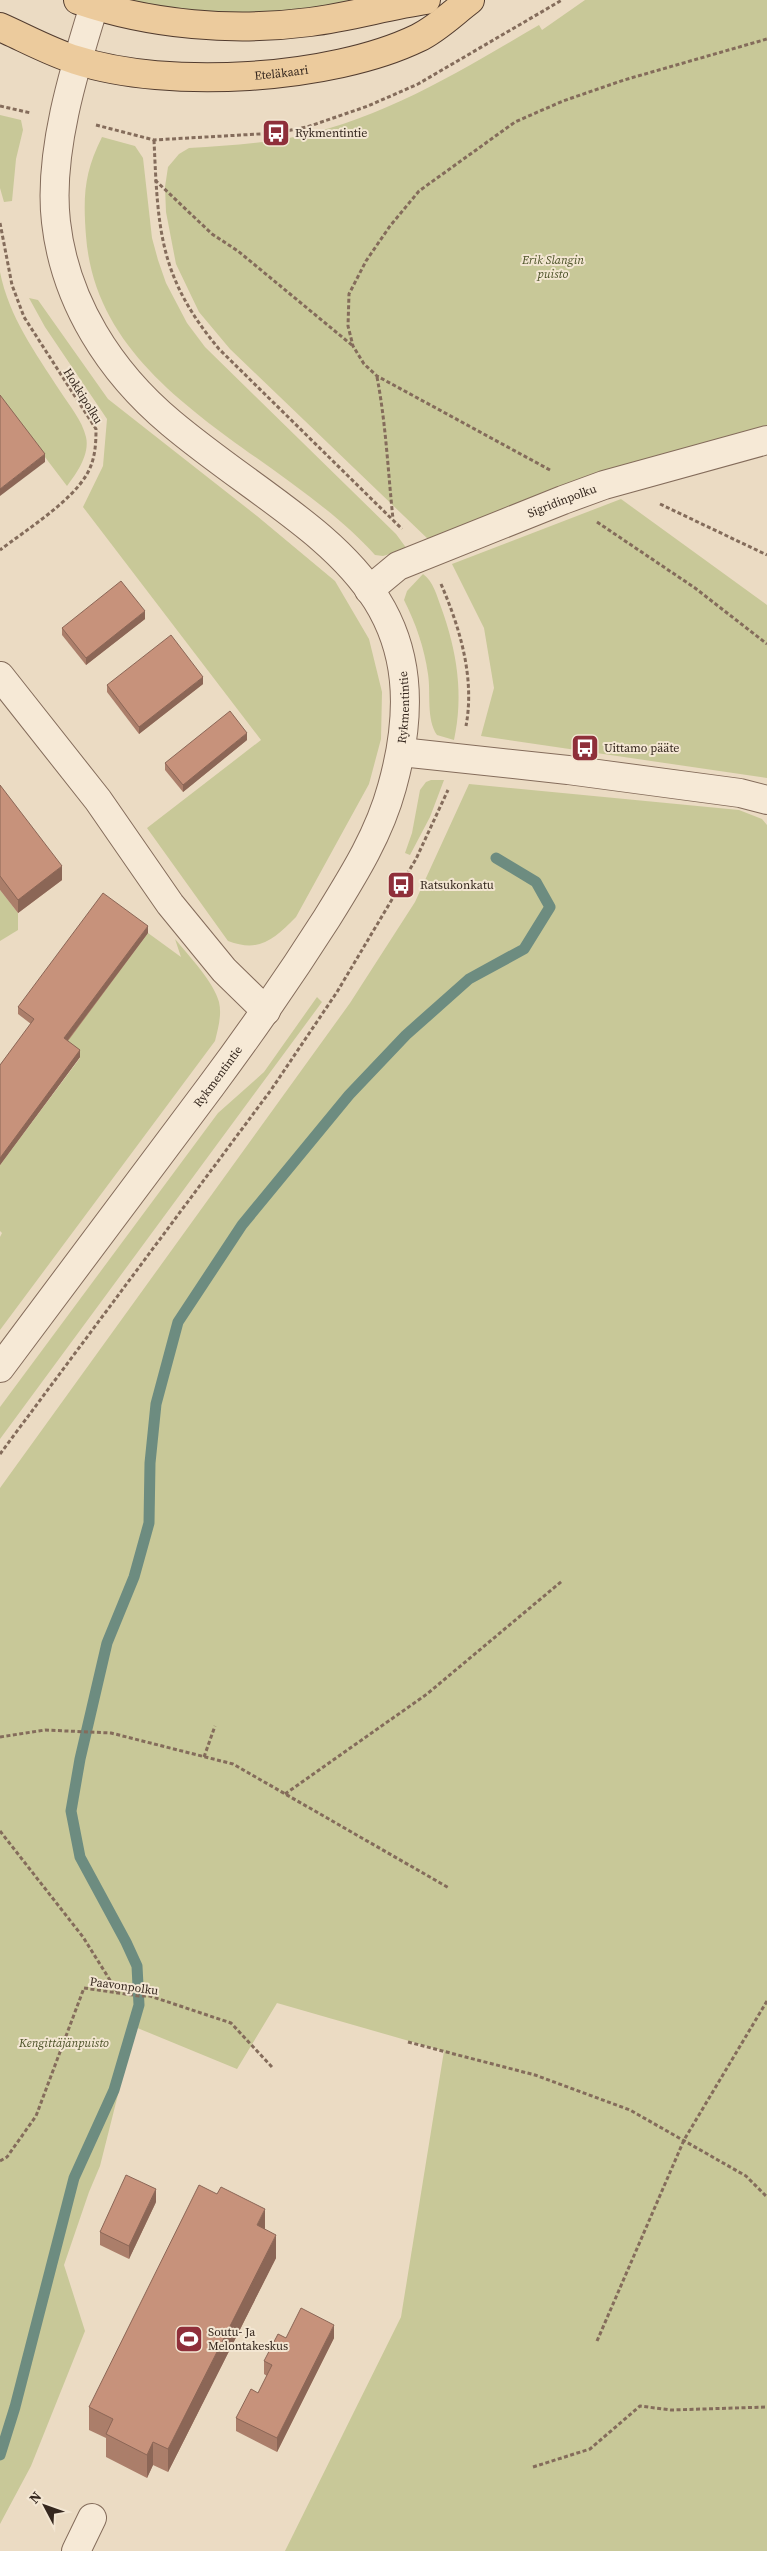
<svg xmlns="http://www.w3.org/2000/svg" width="767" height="2551" viewBox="0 0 767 2551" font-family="'Source Serif 4',serif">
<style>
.green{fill:#c8c898}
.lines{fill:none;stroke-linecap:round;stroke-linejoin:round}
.stream{stroke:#6d8c80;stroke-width:11}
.minor-casing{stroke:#846c5b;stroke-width:30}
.major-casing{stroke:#523c2f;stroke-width:30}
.path{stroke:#846c5b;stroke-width:3;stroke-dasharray:4 2.5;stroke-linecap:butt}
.minor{stroke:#f6e9d6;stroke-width:28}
.major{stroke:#eccb9d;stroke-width:28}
.wall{fill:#ab7e6a}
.shaded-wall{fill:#8b6656}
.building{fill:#c7927b;stroke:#8b6656}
.labels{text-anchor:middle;stroke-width:4;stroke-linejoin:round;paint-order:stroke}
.street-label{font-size:12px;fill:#35271e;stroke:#f3e6d2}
.poi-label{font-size:12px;fill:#35271e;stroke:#f3e6d2;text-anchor:start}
.park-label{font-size:12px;font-style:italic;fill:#4a5026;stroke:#f3e6d2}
</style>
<rect width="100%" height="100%" fill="#ebdbc3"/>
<g class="green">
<path d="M118 0H365C281 19 202 16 118 0Z"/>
<path d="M585 0H767V425L557 488 429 540 230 349 199 312 176 264 166 212 165 187 168 167 179 154 189 148C221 146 252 144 284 139 377 123 459 72 539 25L542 30Z"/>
<polygon points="0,115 21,120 23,130 16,159 12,201 4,202 0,188"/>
<path d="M102 137 135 146 143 158 152 238 158 260 166 283 187 323 205 347 396 534 407 549 383 556 375 555C282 451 98 395 86 236 83 196 84 173 102 137Z"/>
<path d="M0 272C9 317 35 352 60 391 69 405 82 420 86 437 90 454 77 473 67 486L0 398Z"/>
<path d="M29 298 38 300 108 399 257 516 335 581 369 639 382 692 381 739 369 784 296 917C274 939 260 953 228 941L147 828 261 740 83 507 103 466 107 419 45 327Z"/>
<polygon points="621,499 767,605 767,778 481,736 494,688 484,628 452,564"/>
<path d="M423 574C433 581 437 596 441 607 457 651 464 695 454 740L437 735C426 719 431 693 428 674 424 647 416 624 404 600L407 591Z"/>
<polygon points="431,780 444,780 430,817 410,855 405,853 412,833 420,790 426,782"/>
<polygon points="469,784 739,810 762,819 767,825 767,2551 285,2551 401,2317 444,2051 277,2003 237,2069 135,2027 100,2166 89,2192 64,2265 85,2331 31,2466 0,2524 0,1488 350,1003 415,902"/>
<polygon points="0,890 18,913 18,930 0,941"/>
<path d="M148 933 181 957 175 939C188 955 214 982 219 1002 222 1015 218 1029 215 1041L0 1330V1237L2 1233 0 1231V1165L80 1058 64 1045Z"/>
<polygon points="317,997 322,1002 0,1439 0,1407 218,1113 264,1072"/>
</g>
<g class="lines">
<polyline class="stream" points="0,2455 15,2407 74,2178 114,2090 139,2005 137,1966 126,1942 80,1857 71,1811 80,1759 107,1643 134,1577 149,1523 150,1463 156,1404 178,1322 242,1225 349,1095 406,1035 469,979 524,949 550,907 536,882 496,858"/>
<g class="minor-casing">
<g id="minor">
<path id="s1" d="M369 590 398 566 563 500 604 485 767 440"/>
<polyline points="0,676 98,800 170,904 224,970 266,1011"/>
<polyline points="401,752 568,770 740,793 767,800"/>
<path id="s2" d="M0 1368C70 1274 140 1180 211 1086 252 1031 290 976 327 918 353 876 379 835 392 787 450 579 302 533 171 423 110 372 65 302 56 222 48 154 74 70 94 6"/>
<polyline points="76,2551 92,2518"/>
</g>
</g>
<g class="major-casing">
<g id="major">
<path d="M78 0C151 25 234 32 310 22 349 17 387 6 426 0"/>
<path id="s3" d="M0 27C25 38 50 52 76 60 168 90 331 80 418 38 437 29 454 12 470 0"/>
</g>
</g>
<g class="path">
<polyline points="0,106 31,113"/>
<polyline points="96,125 154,140 276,133 307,127 368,106 418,84 562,0"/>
<path d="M154 140C158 230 159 277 219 349L402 529"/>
<polyline points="155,180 212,234 238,251 353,346"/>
<path d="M0 223 12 285 24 317 96 429C96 445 95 460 87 474 71 502 26 530 0 550"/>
<path d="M377 377C386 424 388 472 393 519"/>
<polyline points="550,470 377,376 364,364 353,346 348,326 349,294 366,261 390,226 419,191 515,122 563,101 624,80 767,39"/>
<polyline points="660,504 767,555"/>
<polyline points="597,522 695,588 767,644"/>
<path d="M441 584C460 628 475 678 466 726"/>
<polyline points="0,1454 271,1090 337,992 416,859 448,790"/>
<polyline points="0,1737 45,1730 111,1733 233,1764 449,1888"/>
<polyline points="204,1757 215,1726"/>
<polyline points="285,1794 427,1694 562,1581"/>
<polyline points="0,1831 83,1937 118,1993"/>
<polyline points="408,2042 535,2075 630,2110 746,2176 767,2197"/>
<polyline points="0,2161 7,2157 36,2116 84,1988 139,1996 150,1996 231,2023 272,2067"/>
<polyline points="597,2341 684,2140 767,2001"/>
<polyline points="533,2467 590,2449 640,2406 671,2410 767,2407"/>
</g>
<use href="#minor" class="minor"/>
<use href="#major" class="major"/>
</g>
<g class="wall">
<polygon points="145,619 86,665 62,635 62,628"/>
<polygon points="203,684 139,734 107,692 107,685"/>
<polygon points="247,740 183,792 165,770 165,763"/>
<polygon points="0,785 62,880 18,913 0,890"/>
<polygon points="148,933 68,1041 80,1057 0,1165 0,1065 31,1024 18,1014 18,1007"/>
<polygon points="156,2202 129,2259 100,2245 100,2232"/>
<polygon points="265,2229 276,2258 168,2472 153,2465 147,2478 106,2457 106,2438 89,2430 89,2407"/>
<polygon points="286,2338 334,2338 277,2452 236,2431 236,2418 258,2393 267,2376 264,2374 264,2361"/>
</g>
<g class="shaded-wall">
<polygon points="45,454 45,462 0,496 0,489"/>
<polygon points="145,611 145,619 86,665 86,658"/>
<polygon points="203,677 203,684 139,734 139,727"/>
<polygon points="247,733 247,740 183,792 183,785"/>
<polygon points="62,866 62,880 18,913 18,900"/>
<polygon points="148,926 148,933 64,1045 64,1038"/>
<polygon points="80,1050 80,1057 0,1165 0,1158"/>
<polygon points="156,2189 156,2202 129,2259 129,2246"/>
<polygon points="265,2209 265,2231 257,2225"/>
<polygon points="276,2235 276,2258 168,2472 168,2449"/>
<polygon points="334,2325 334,2338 277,2452 277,2438"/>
<polygon points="153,2442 153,2465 147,2478 147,2455"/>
</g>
<g class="building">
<polygon points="0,395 45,454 0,489"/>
<polygon points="121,581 145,611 86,658 62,628"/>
<polygon points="171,635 203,677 139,727 107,685"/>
<polygon points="230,711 247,733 183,785 165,763"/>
<polygon points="0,785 62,866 18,900 0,876"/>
<polygon points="103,893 148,926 64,1038 80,1050 0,1158 0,1065 34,1019 18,1007"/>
<polygon points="126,2175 156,2189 129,2246 100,2232"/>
<polygon points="199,2185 217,2194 221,2187 265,2209 257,2225 276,2235 168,2449 153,2442 147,2455 106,2434 113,2419 89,2407"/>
<polygon points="301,2308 334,2325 277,2438 236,2418 251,2389 258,2393 272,2365 264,2361 278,2334 286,2338"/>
</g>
<defs>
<g id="bus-square" transform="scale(1.4375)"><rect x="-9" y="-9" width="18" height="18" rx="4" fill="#8f2f3a" stroke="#f3e6d2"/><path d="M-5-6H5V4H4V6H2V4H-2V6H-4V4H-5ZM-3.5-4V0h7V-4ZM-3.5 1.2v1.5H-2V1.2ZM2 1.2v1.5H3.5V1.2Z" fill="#fff"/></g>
<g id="stadium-square" transform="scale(1.4375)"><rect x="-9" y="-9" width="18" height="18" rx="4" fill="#8f2f3a" stroke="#f3e6d2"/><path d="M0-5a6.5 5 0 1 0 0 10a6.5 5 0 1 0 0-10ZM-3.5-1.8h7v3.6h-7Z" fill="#fff"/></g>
</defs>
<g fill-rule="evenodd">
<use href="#bus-square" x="276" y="133"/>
<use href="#bus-square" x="585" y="748"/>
<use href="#bus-square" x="401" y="885"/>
<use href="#stadium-square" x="189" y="2339"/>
</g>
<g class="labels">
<g class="street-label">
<text dy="4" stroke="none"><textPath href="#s3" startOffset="290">Eteläkaari</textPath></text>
<text transform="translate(83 396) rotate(58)" y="4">Hokkipolku</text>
<text dy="4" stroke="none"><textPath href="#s1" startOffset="214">Sigridinpolku</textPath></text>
<text dy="4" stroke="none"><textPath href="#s2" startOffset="784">Rykmentintie</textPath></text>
<text dy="4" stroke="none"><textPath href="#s2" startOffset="364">Rykmentintie</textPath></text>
<text transform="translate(124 1986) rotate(8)" y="4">Paavonpolku</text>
</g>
<g class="poi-label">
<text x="295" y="137">Rykmentintie</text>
<text x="604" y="752">Uittamo pääte</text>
<text x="420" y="889">Ratsukonkatu</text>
<text x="208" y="2336">Soutu- Ja<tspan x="208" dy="14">Melontakeskus</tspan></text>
</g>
<g class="park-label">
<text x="553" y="264">Erik Slangin<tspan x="553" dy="14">puisto</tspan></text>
<text x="64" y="2047">Kengittäjänpuisto</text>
</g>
</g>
<g transform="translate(45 2506) rotate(311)" stroke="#f3e6d2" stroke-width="4" paint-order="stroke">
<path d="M0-4L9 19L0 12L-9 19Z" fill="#35271e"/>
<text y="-8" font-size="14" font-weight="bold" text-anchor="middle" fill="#35271e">N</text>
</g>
</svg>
